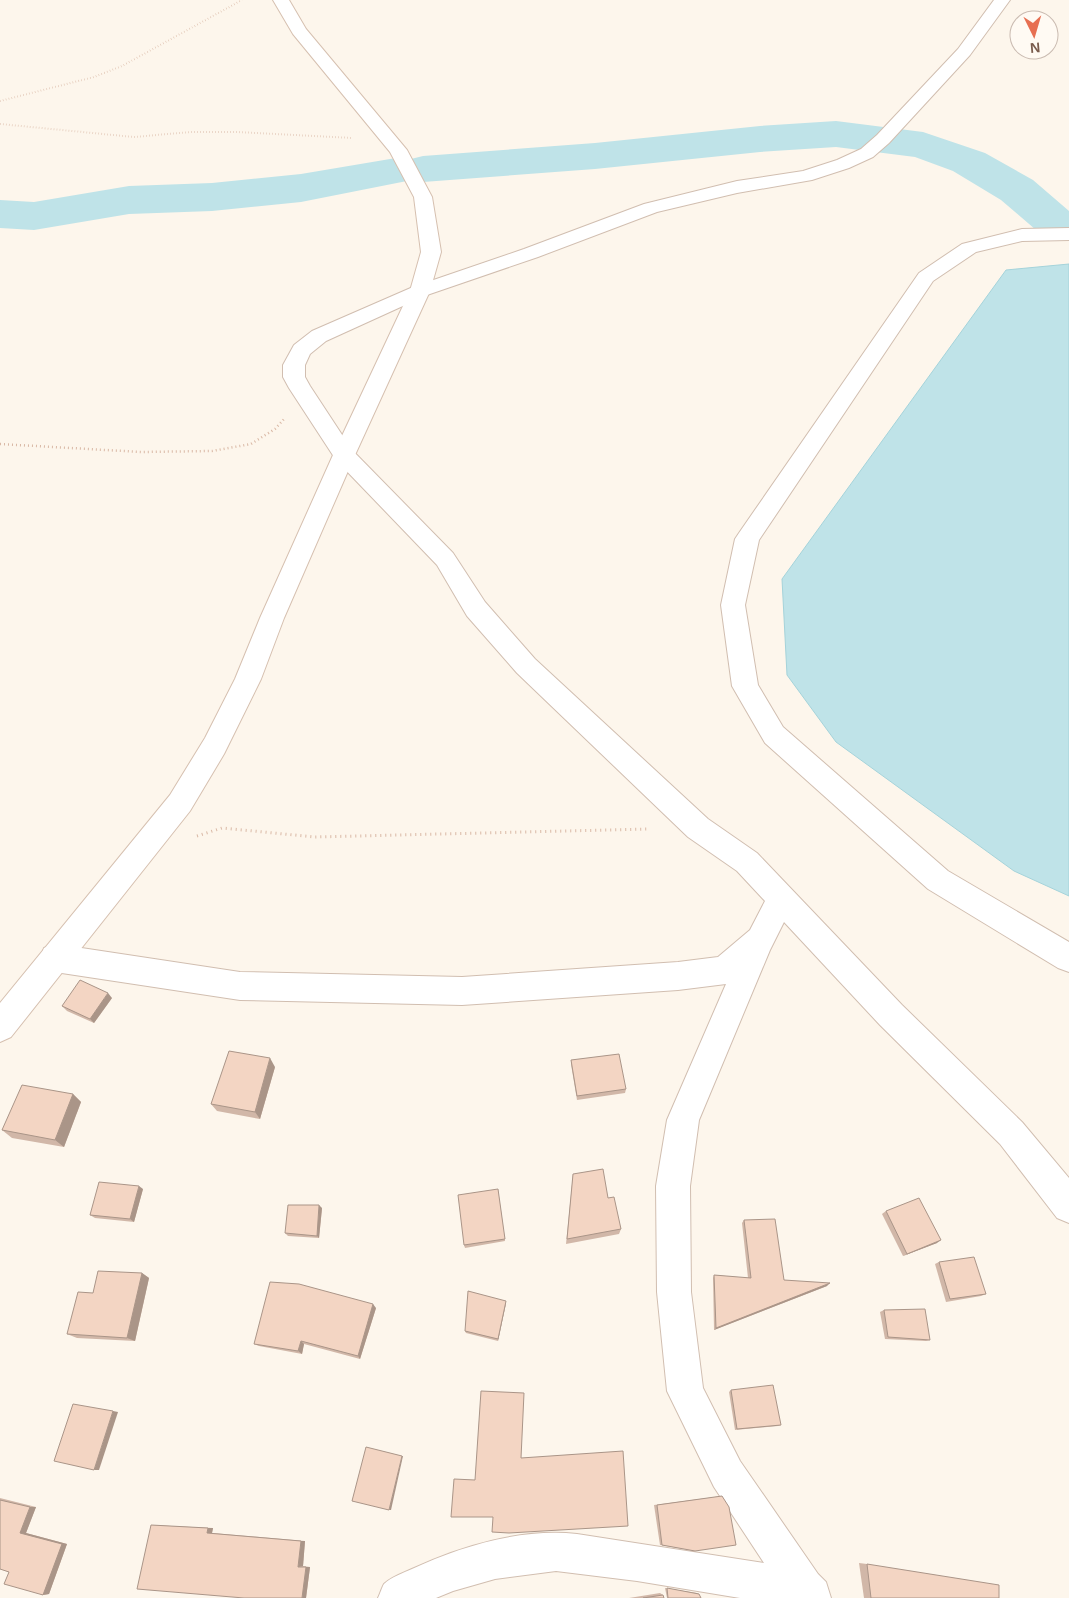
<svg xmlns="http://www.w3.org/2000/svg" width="1069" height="1598" viewBox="0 0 1069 1598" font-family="Helvetica,sans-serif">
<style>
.water{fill:#bfe3e8;stroke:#a5d3da}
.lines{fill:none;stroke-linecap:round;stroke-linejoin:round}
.river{fill:#bfe3e8;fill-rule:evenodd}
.street-casing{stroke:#d1beb0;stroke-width:2}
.secondary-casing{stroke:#d6c0b0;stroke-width:2}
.path-far2{stroke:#d9b8a5;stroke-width:2;stroke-dasharray:0.5 2.5;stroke-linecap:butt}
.path-far1{stroke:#d9b8a5;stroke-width:2.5;stroke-dasharray:1 3;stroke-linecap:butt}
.path{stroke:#d9b8a5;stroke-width:3;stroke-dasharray:1 4;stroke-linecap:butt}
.street{fill:#fff;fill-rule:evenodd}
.secondary{fill:#fff;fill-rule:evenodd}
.wall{fill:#d1b7a8}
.shaded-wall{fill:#aa9588}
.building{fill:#f3d5c3;stroke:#aa9588}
</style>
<rect width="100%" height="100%" fill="#fdf6ec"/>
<polygon class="water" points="1069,264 1069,896 1014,871 836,742 787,675 782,579 1006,270"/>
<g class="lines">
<polygon class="river" points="836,121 923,132 985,153 1033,180 1069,211 1069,237 1059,240 1043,236 1001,200 953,171 915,157 836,147 760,152 595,169 423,182 412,180 301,202 212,211 129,214 34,230 0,228 0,200 34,202 129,186 212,183 301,174 396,158 407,160 423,156 595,143 760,126"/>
<g class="street-casing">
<g id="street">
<path d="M994 0H1010L970 55 889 143 873 157 849 168 812 180 737 193 657 212 538 257 427 295 326 341 310 354 305 365V377L310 386 352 450 453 553 485 602 535 659 708 819 757 853 902 1005 1022 1122 1069 1178V1223L1057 1218 1000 1144 880 1025 784 922 770 950 699 1120 690 1186 691 1292 703 1388 740 1461 818 1574 826 1582 831 1598H740L637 1581 556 1571 495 1579 453 1591 436 1598H378C380 1594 382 1587 384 1584 391 1577 403 1573 412 1569 461 1546 522 1528 577 1534L764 1563 714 1487 667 1391 657 1292 656 1186 667 1120 726 984 678 990 462 1005 240 1000 55 972 44 968 40 958 44 948 55 944 240 972 462 977 678 962 718 957 750 930 765 901 737 871 688 837 517 673 467 616 437 565 336 460 289 388 283 377V365L294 345 312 331 413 287 524 249 644 204 737 181 803 171 837 160 861 149 877 135 958 49Z"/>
<polygon points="1069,228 1069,240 1022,241 976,252 933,281 759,540 745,605 758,685 783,727 948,871 1069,942 1069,972 1058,968 928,889 765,743 732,686 721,605 735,539 739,533 919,273 962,244 1022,229"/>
</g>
</g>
<g class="secondary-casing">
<polygon id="secondary" points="273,0 289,0 306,29 407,150 432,197 441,252 430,291 355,455 284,618 261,679 224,754 190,811 11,1037 0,1042 0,1003 170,795 205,738 235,679 260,618 333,455 410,291 421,252 414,197 390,152 293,34"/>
</g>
<g class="path-far2">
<polyline points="0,101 94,77 122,66 242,0"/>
<polyline points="0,124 134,137 191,132 237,132 352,138"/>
</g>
<polyline class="path-far1" points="0,444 141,452 212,451 251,444 275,429 285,418"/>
<polyline class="path" points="197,836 222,828 315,837 649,829"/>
<use href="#street" class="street"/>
<use href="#secondary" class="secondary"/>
</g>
<g class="wall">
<polygon points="112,998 94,1023 67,1011 62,1006"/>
<polygon points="571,1060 626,1089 625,1093 577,1100 571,1064"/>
<polygon points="275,1067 260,1119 217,1111 211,1104"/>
<polygon points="73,1094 81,1102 64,1147 12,1138 2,1130"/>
<polygon points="573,1174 608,1198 621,1229 619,1234 566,1244"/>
<polygon points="143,1189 134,1222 95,1218 90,1215"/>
<polygon points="498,1189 505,1241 465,1248 464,1245"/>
<polygon points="322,1208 319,1238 288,1236 285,1233"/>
<polygon points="886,1211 937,1243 903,1256 882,1214"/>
<polygon points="744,1220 784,1280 827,1286 714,1330 713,1278 714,1275 748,1278 742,1223"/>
<polygon points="939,1262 986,1294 981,1296 946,1302 935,1264"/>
<polygon points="142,1273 149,1278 135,1341 77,1338 67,1334 93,1293"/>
<polygon points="506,1303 498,1341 466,1333 465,1331"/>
<polygon points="376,1308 360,1359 304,1344 302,1354 259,1346 254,1344"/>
<polygon points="884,1310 930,1340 926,1341 885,1339 880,1312"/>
<polygon points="731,1390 781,1425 778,1426 735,1430 729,1392"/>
<polygon points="722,1496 695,1551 660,1545 654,1505"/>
<polygon points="0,1498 36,1507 26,1533 67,1544 49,1594 43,1595 9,1572 0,1569"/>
<polygon points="151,1525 213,1528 212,1533 305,1541 303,1566 310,1567 306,1598"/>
<polygon points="859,1563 867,1564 999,1598 864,1598"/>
<polygon points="665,1588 697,1593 699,1594 701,1598 667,1598"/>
<polygon points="660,1593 663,1595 664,1598 629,1598"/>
</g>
<g class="shaded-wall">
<polygon points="108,993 112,998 94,1023 90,1019"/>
<polygon points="270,1058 275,1067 260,1119 255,1112"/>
<polygon points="73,1094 81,1102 64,1147 55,1140"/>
<polygon points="139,1186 143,1189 134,1222 130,1219"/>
<polygon points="319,1205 322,1208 319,1238 317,1236"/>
<polygon points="941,1240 937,1243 903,1256 907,1254"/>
<polygon points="142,1273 149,1278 135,1341 127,1338"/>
<polygon points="830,1283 827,1286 714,1330 716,1328"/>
<polygon points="506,1301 506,1303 498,1341 498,1339"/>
<polygon points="373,1304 376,1308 360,1359 358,1356"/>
<polygon points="301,1341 304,1344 302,1354 298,1351"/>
<polygon points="113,1411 118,1412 99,1470 94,1470"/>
<polygon points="402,1456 403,1456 391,1510 389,1510"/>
<polygon points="30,1507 36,1507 26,1533 67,1544 49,1594 43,1595 20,1533"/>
<polygon points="208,1528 213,1528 212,1533 207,1533"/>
<polygon points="301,1541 305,1541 303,1566 298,1567"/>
<polygon points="306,1567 310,1567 306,1598 302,1598"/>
</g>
<g class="building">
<polygon points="80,980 108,993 90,1019 62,1006"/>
<polygon points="229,1051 270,1058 255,1112 211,1104"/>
<polygon points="619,1054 626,1089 577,1096 571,1060"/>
<polygon points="22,1085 73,1094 55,1140 2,1130"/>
<polygon points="603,1169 608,1198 614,1197 621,1229 567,1239 573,1174"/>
<polygon points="99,1182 139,1186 130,1219 90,1215"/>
<polygon points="498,1189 505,1239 464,1245 458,1195"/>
<polygon points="919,1198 941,1240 907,1254 886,1211"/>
<polygon points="288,1205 319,1205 317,1236 285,1233"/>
<polygon points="775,1219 784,1280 830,1283 716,1328 714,1275 751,1278 744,1220"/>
<polygon points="974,1257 986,1294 950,1299 939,1262"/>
<polygon points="98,1271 142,1273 127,1338 67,1334 78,1292 93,1293"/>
<polygon points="270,1282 299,1284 373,1304 358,1356 301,1341 298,1351 254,1344"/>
<polygon points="468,1291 506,1301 498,1339 465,1331"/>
<polygon points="925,1309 930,1340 888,1337 884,1310"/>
<polygon points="773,1385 781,1425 737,1429 731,1390"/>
<polygon points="481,1391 524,1393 521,1458 623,1451 628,1526 509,1533 492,1532 493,1517 451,1517 454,1479 475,1480"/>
<polygon points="73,1404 113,1411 94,1470 54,1461"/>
<polygon points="366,1447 402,1456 389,1510 352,1501"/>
<polygon points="722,1496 729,1507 736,1545 695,1551 662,1545 657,1505"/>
<polygon points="0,1500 30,1507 20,1533 62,1544 43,1595 4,1584 9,1572 0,1569"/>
<polygon points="151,1525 208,1528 207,1533 301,1541 298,1567 306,1567 302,1598 244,1598 137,1589"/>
<polygon points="867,1564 999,1585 999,1598 871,1598"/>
<polygon points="667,1588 699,1594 701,1598 668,1598"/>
<polygon points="663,1595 664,1598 643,1598"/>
</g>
<g transform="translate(1034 35) rotate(175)"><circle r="24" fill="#fffaf3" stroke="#cabbb1"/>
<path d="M0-4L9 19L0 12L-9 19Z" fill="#e76f51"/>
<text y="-8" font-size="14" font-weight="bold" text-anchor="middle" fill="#7a5c4d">N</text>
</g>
</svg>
